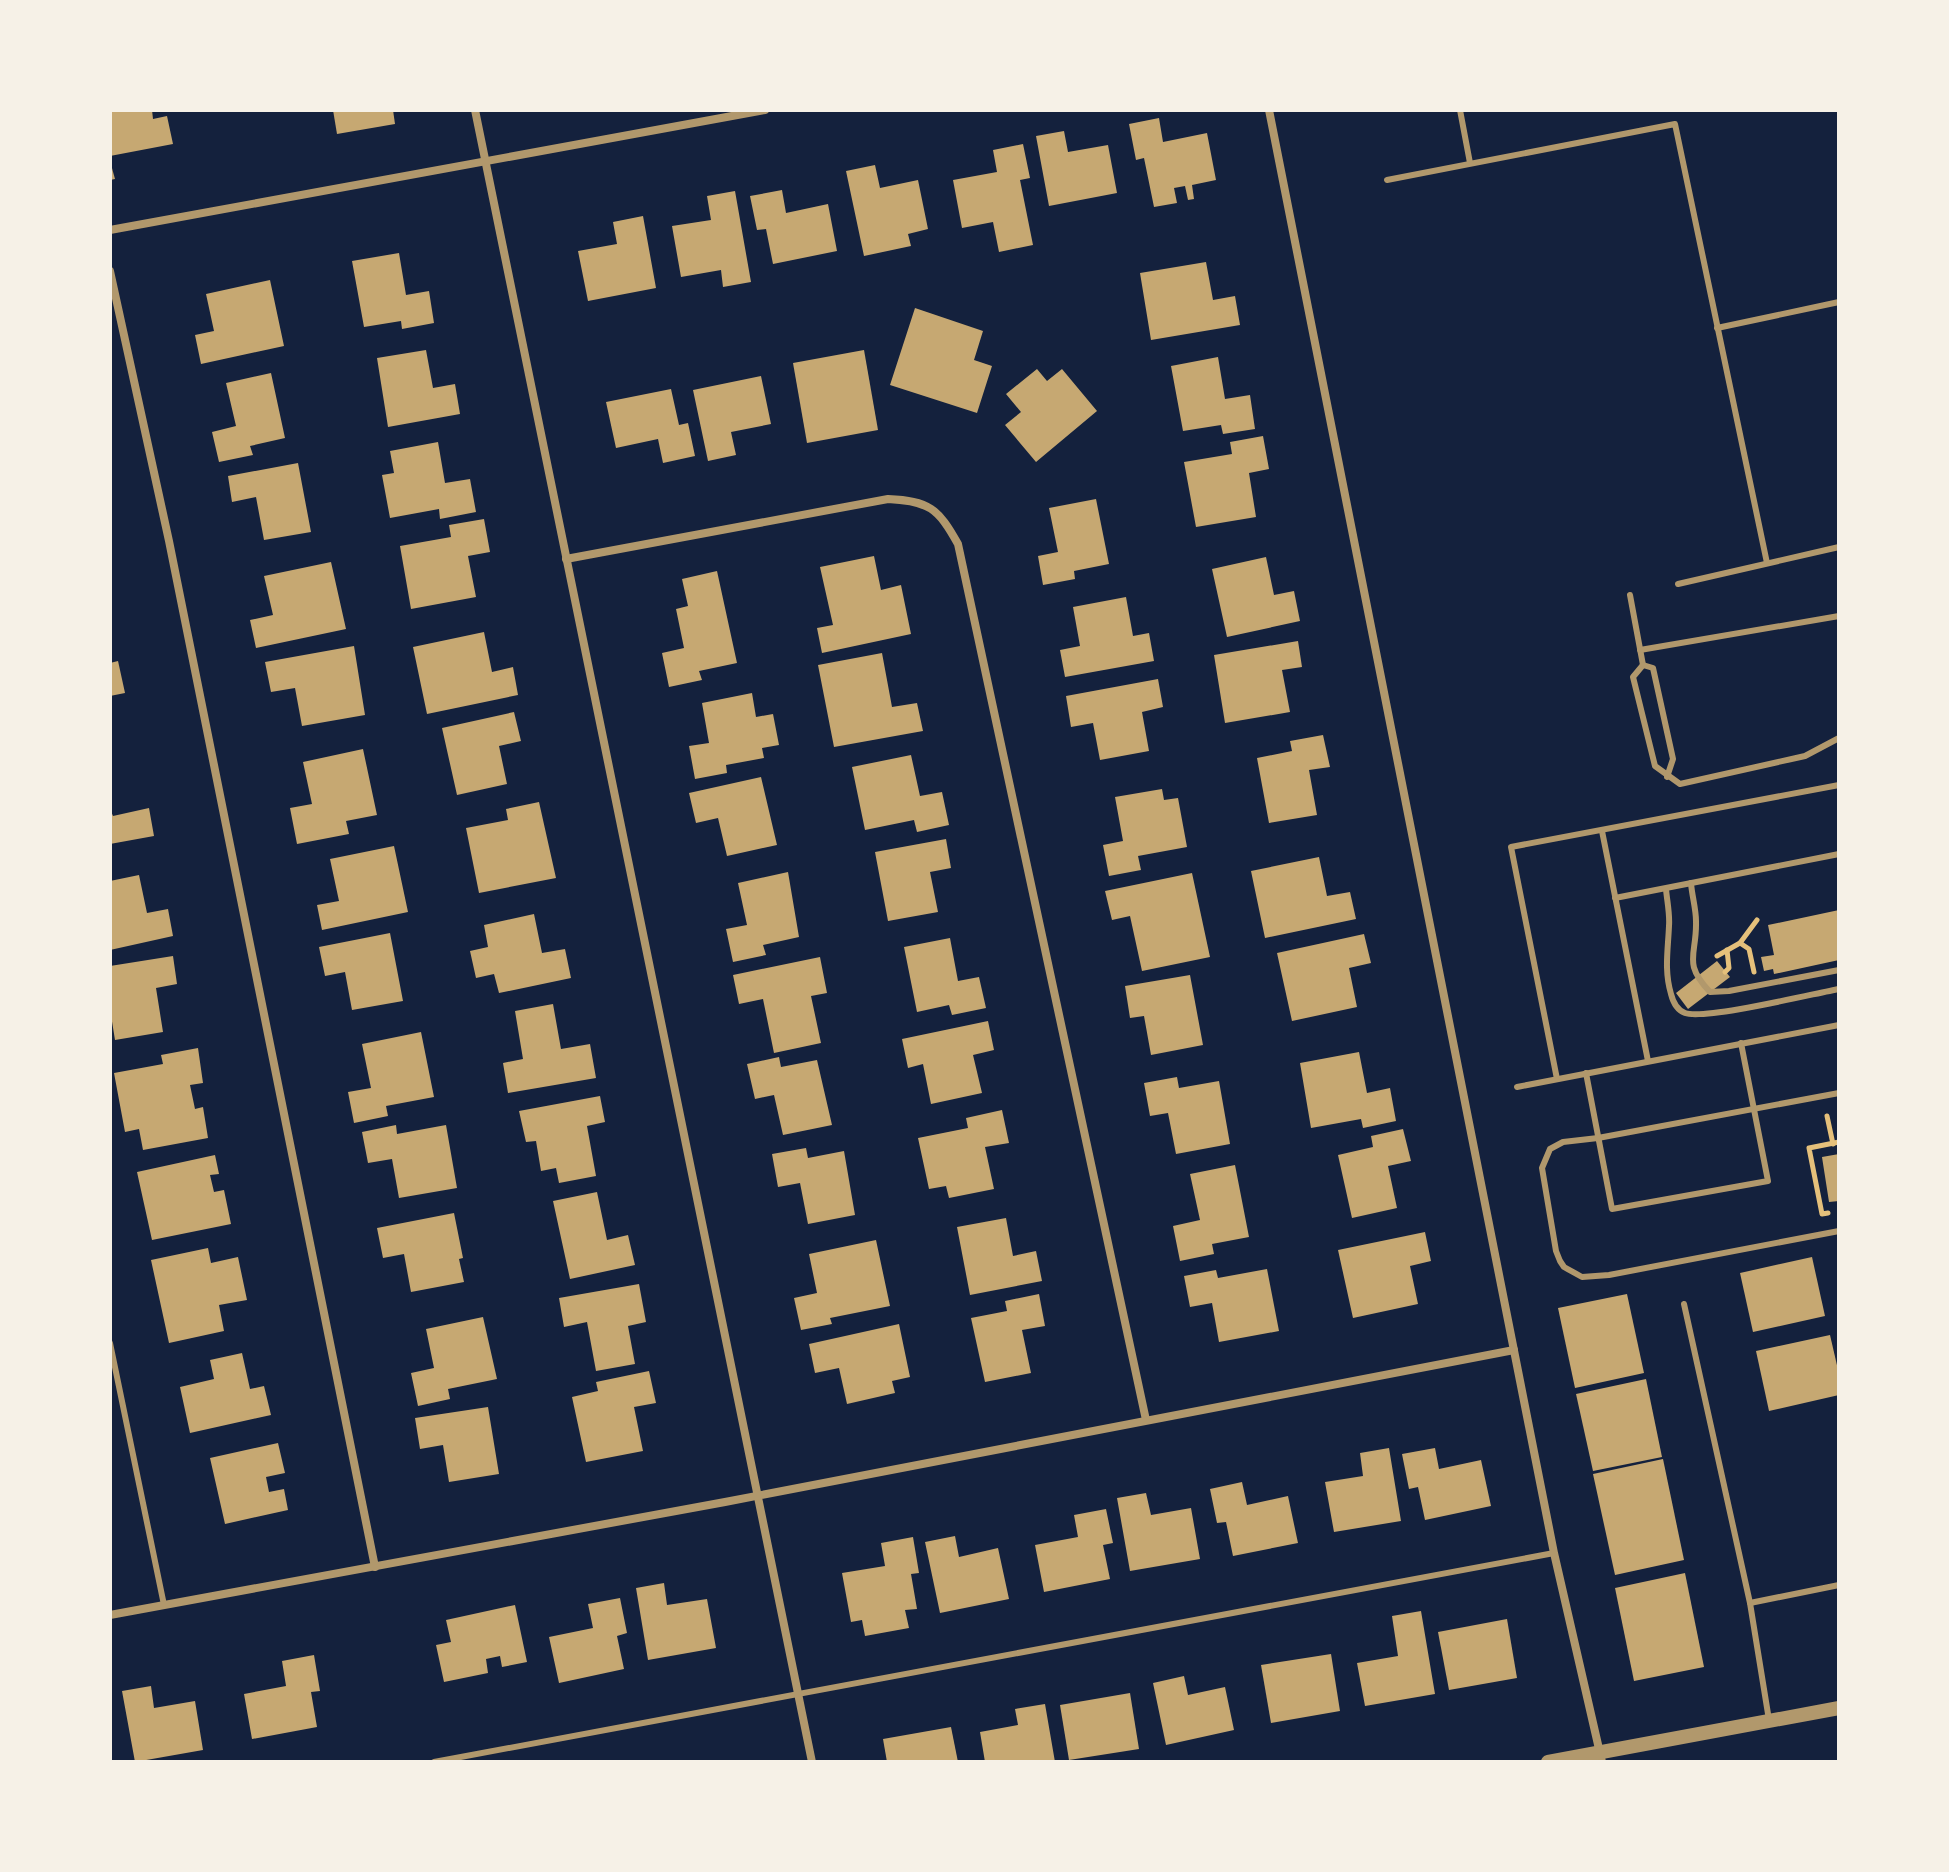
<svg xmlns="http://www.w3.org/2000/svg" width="1949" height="1872" viewBox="0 0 1949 1872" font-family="Raleway,sans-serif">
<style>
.building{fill:#c6a872}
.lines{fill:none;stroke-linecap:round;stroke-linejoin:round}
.path{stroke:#e5c07b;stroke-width:5}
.service{stroke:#b1986c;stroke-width:6}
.minor{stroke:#b1986c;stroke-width:8}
.tertiary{stroke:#b1986c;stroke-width:14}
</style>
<rect width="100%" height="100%" fill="#14213d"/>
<g class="building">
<polygon points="110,110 152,110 153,119 167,116 173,144 110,156"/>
<polygon points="333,110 393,110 395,124 337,134"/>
<polygon points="1159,118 1163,142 1207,133 1216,180 1192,185 1194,199 1188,200 1185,186 1174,188 1177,203 1154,207 1144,158 1136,160 1129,124"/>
<polygon points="1064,131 1068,152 1108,145 1117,193 1049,206 1036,136"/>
<polygon points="1023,144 1030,178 1020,180 1033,245 999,252 993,222 962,228 953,180 997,172 993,150"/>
<polygon points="110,161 115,179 110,180"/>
<polygon points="875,165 880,188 918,180 928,229 908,234 911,246 864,256 846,171"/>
<polygon points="782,190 786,213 828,204 837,251 773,264 766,229 757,230 750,196"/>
<polygon points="735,191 751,282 723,287 721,270 681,277 672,226 711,220 707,196"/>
<polygon points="643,216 656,288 588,301 578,251 617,244 613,222"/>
<polygon points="399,253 406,295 429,291 434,323 402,329 401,321 364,327 352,261"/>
<polygon points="1206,262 1213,300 1235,296 1240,325 1151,340 1140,273"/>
<polygon points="270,280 284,346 201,364 195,335 214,331 206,294"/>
<polygon points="915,308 983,331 974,360 992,366 977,413 890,385"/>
<polygon points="426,350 433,388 455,384 460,414 388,427 377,358"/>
<polygon points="864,350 878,430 807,443 793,363"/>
<polygon points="1218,357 1225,399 1250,395 1255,429 1223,434 1221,425 1183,431 1171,366"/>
<polygon points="1037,369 1047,381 1062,369 1097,411 1036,462 1005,425 1021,412 1006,394"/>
<polygon points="271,373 285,438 250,446 253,455 219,462 212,432 236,426 226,383"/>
<polygon points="761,376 771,424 731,432 736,455 708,461 693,390"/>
<polygon points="671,389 679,425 688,423 695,456 663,463 658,439 616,448 606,402"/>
<polygon points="1263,436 1269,469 1249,473 1256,517 1196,527 1184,462 1232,454 1230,442"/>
<polygon points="438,442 445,483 470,479 476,512 440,519 439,509 390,518 382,475 394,473 390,451"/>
<polygon points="298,463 311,532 264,540 256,497 232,502 228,476"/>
<polygon points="1096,499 1109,564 1074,571 1075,579 1043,585 1038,556 1058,552 1049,508"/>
<polygon points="484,519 490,552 468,556 476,597 411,609 400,546 451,537 449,525"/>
<polygon points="874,556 881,590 901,585 911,634 822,653 817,628 833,625 820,567"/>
<polygon points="1266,557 1274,595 1294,591 1300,621 1227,637 1212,569"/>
<polygon points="331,562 346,629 256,648 250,620 273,615 264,576"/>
<polygon points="717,571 737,663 699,671 702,680 669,687 662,653 684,648 676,609 688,606 682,579"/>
<polygon points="1126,597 1133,636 1149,633 1154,661 1065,677 1060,650 1080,646 1073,607"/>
<polygon points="484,632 492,672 513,667 518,695 427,714 413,647"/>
<polygon points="1298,641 1302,667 1282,670 1290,712 1225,723 1214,655"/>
<polygon points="354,646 365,715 302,726 295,688 271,692 265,662"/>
<polygon points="882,653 892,707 917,703 923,731 834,747 818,665"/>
<polygon points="118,661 125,693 110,696 110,663"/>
<polygon points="1158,679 1163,707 1142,712 1149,751 1100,760 1093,723 1071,727 1066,696"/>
<polygon points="752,693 756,717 773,714 779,745 762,748 764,758 726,765 727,773 695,779 689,746 709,743 702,703"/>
<polygon points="514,712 521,741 499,746 507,784 457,795 442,728"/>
<polygon points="1323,735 1330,767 1309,770 1317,815 1269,823 1257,758 1292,751 1290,741"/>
<polygon points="363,749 377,815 346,821 349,834 297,844 290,808 312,804 303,762"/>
<polygon points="911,755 920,796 942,792 949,825 917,832 914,820 865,830 852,767"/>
<polygon points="761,777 777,845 727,856 718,818 696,823 689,793"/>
<polygon points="1162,789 1164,800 1178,798 1187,847 1138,856 1141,870 1109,876 1103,845 1123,841 1115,797"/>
<polygon points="539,802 556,878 479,893 466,828 508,820 506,809"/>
<polygon points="149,808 154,836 110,844 110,809 113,816"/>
<polygon points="946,839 951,868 930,872 938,912 888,921 875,852"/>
<polygon points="394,846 408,912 322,930 317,905 339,901 330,859"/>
<polygon points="1319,857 1327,896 1350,892 1356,919 1265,938 1251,871"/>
<polygon points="788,872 799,937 763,945 766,955 733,962 726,929 747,925 738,883"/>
<polygon points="1192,873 1210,957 1142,971 1130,916 1112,920 1105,891"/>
<polygon points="139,875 147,913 168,909 173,936 110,950 110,881"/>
<polygon points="1839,910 1839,960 1774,974 1773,969 1764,971 1761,957 1774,955 1768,925"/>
<polygon points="534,914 542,953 565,949 571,978 499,993 494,974 476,978 470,951 488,947 484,925"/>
<polygon points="390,933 403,1001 352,1010 345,972 325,976 319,947"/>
<polygon points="1364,934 1371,963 1349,968 1357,1007 1292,1021 1277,953"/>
<polygon points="950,938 958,981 979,977 986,1008 952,1015 949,1005 917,1012 904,947"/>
<polygon points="173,956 177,984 156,988 163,1032 115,1040 110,1009 110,966"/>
<polygon points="820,957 827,993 811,996 821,1043 774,1053 763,999 739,1004 733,975"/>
<polygon points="1717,961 1730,977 1688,1009 1676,993"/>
<polygon points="1190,975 1203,1045 1151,1055 1144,1016 1130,1018 1125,986"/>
<polygon points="553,1004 561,1049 590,1044 596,1078 508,1093 503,1063 523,1059 515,1011"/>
<polygon points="988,1021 994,1050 973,1055 982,1093 931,1104 923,1064 908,1068 902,1039"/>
<polygon points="421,1032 434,1097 386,1106 388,1116 354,1123 348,1092 371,1088 362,1044"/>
<polygon points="198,1048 203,1083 190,1085 195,1109 203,1107 208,1138 143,1150 139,1129 125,1132 114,1073 163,1064 161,1055"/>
<polygon points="1359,1052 1367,1093 1390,1088 1396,1121 1363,1128 1361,1119 1311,1128 1300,1063"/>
<polygon points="779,1057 781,1067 817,1060 832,1125 783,1135 774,1095 755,1099 747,1064"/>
<polygon points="1177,1077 1179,1088 1219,1081 1230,1144 1176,1154 1168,1113 1150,1116 1144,1083"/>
<polygon points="600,1096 605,1122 587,1126 596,1176 559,1183 556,1168 541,1171 536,1141 526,1142 519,1111"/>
<polygon points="1002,1110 1009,1143 985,1147 994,1189 949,1198 946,1186 929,1189 918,1138 968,1128 966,1118"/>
<polygon points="396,1125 397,1134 446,1125 457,1188 399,1198 392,1159 368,1163 362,1132"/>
<polygon points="1403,1129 1411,1161 1388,1166 1397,1208 1352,1218 1338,1155 1373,1147 1371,1136"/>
<polygon points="806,1148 808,1158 844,1151 855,1215 808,1224 800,1183 778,1187 772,1154"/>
<polygon points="1839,1154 1839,1201 1829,1202 1822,1157"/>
<polygon points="215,1155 219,1174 210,1175 214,1192 224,1190 231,1224 152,1240 137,1172"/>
<polygon points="1235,1165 1249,1237 1212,1244 1214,1254 1180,1261 1173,1226 1200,1220 1190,1174"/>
<polygon points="597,1192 607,1240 628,1235 635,1265 570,1279 553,1201"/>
<polygon points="454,1213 463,1258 459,1259 464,1282 411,1292 404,1254 383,1258 377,1228"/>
<polygon points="1006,1218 1013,1256 1036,1251 1042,1281 970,1295 957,1227"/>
<polygon points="1425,1232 1431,1261 1410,1266 1418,1304 1353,1318 1338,1250"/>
<polygon points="876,1240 890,1306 830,1318 832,1324 801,1330 794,1298 817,1293 809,1254"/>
<polygon points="208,1248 211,1263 238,1257 247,1300 219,1305 224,1331 169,1343 151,1260"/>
<polygon points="1812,1257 1825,1316 1753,1332 1740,1273"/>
<polygon points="1267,1269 1279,1331 1219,1342 1212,1303 1190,1307 1184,1276 1216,1270 1218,1278"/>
<polygon points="639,1284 646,1322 628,1326 635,1364 596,1371 587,1322 564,1327 559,1298"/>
<polygon points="1039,1294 1045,1326 1022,1330 1031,1373 985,1382 971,1318 1007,1311 1005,1301"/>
<polygon points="1627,1294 1644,1373 1575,1388 1558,1308"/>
<polygon points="483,1317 497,1379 448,1389 450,1399 418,1406 411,1373 434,1368 426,1329"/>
<polygon points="899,1324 910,1377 892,1381 895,1393 847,1404 839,1368 815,1373 809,1344"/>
<polygon points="1830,1335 1839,1374 1839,1395 1769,1411 1756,1351"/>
<polygon points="242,1353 250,1389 264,1386 271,1415 190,1433 180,1387 214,1379 210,1360"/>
<polygon points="649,1371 656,1403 634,1407 643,1451 586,1462 572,1397 598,1391 596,1382"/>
<polygon points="1646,1379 1662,1457 1593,1471 1576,1394"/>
<polygon points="488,1407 499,1474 449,1482 443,1445 420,1449 415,1418"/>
<polygon points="278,1443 285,1473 266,1477 269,1492 284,1489 288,1510 225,1524 210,1458"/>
<polygon points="1389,1448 1401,1521 1334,1532 1325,1482 1363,1476 1360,1453"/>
<polygon points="1435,1448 1439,1469 1481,1460 1491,1506 1425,1520 1418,1487 1409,1489 1402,1454"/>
<polygon points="1663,1459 1684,1560 1615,1575 1593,1474"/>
<polygon points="1242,1482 1247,1505 1288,1496 1298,1543 1233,1556 1226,1522 1217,1523 1210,1489"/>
<polygon points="1146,1493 1151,1515 1191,1508 1200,1559 1130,1571 1117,1498"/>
<polygon points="1106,1509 1113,1543 1103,1545 1110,1579 1044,1592 1035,1545 1078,1537 1074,1515"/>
<polygon points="955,1536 959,1557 998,1548 1009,1599 940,1613 925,1542"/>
<polygon points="913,1537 919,1573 911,1574 917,1609 905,1610 909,1628 865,1636 862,1620 851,1622 842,1573 885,1566 881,1543"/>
<polygon points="1685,1573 1704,1667 1634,1681 1615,1588"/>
<polygon points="664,1583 667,1605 707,1599 716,1648 648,1660 636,1588"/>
<polygon points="620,1598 627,1633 617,1636 624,1669 559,1683 549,1637 593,1628 588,1604"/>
<polygon points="515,1605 527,1662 502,1667 500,1656 486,1659 488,1673 444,1682 436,1645 451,1642 446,1620"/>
<polygon points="1421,1611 1435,1694 1365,1706 1357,1663 1398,1656 1392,1616"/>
<polygon points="1507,1619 1517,1678 1449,1690 1438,1632"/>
<polygon points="1331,1654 1340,1711 1271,1723 1261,1665"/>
<polygon points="314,1655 320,1691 311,1692 317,1727 252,1739 244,1694 286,1686 282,1661"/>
<polygon points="1184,1676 1188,1695 1225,1687 1234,1730 1166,1745 1153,1683"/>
<polygon points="151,1686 154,1708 195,1701 203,1750 135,1762 122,1691"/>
<polygon points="1130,1693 1139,1749 1069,1760 1060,1705"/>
<polygon points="1045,1704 1055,1762 985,1762 980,1732 1018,1725 1015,1709"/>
<polygon points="951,1727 958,1762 887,1762 883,1739"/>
</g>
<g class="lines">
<g class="path">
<polyline points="1717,956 1740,943"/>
<polyline points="1725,972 1729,968 1727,950"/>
<polyline points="1754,972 1749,949 1740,943 1757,920"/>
<polyline points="1827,1116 1833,1144"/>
<polyline points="1828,1213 1822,1214 1809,1148 1839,1142"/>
</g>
<g class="service">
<polyline points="1460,110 1470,163"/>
<polyline points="1387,180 1675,124 1767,563"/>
<polyline points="1717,328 1839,302"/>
<polyline points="1678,584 1839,547"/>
<polyline points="1630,595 1643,665"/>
<polyline points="1640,650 1839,616"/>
<polyline points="1643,665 1633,677 1655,766 1680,784 1805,756 1839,738"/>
<polyline points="1643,665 1653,668 1673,759 1667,777"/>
<polyline points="1602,831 1648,1061"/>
<path d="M1691 883C1692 896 1696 909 1696 921 1697 956 1682 962 1710 992L1729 991 1839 970"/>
<path d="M1666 889C1667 901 1670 914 1669 926 1668 950 1664 970 1671 994 1673 1002 1677 1010 1685 1013 1705 1020 1812 994 1839 989"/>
<polyline points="1615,898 1839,854"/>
<polyline points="1586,1073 1612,1209 1768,1181 1741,1043"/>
<polyline points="1557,1079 1511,847 1839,785"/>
<polyline points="1517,1087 1839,1025"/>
<polyline points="1839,1093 1598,1138 1563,1142 1550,1149 1542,1168 1556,1251 1560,1261 1564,1267 1582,1277 1609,1275 1839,1231"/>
<polyline points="1684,1304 1750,1603 1769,1720"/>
<polyline points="110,1343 164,1605"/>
<polyline points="1750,1603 1839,1585"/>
<polyline points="434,1762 1554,1553"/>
</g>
<g class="minor">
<polyline points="475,110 812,1762"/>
<polyline points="1269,110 1554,1553 1602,1762"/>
<polyline points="110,230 765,110"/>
<polyline points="110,271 169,541 375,1567"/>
<path d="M566 559 888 499C929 501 938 508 958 544L1146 1420"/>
<polyline points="110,1615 725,1502 1514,1350"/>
</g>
<polyline class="tertiary" points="1548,1762 1839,1708"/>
</g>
<rect width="1949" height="1872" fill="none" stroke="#f6f1e7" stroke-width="224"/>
</svg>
